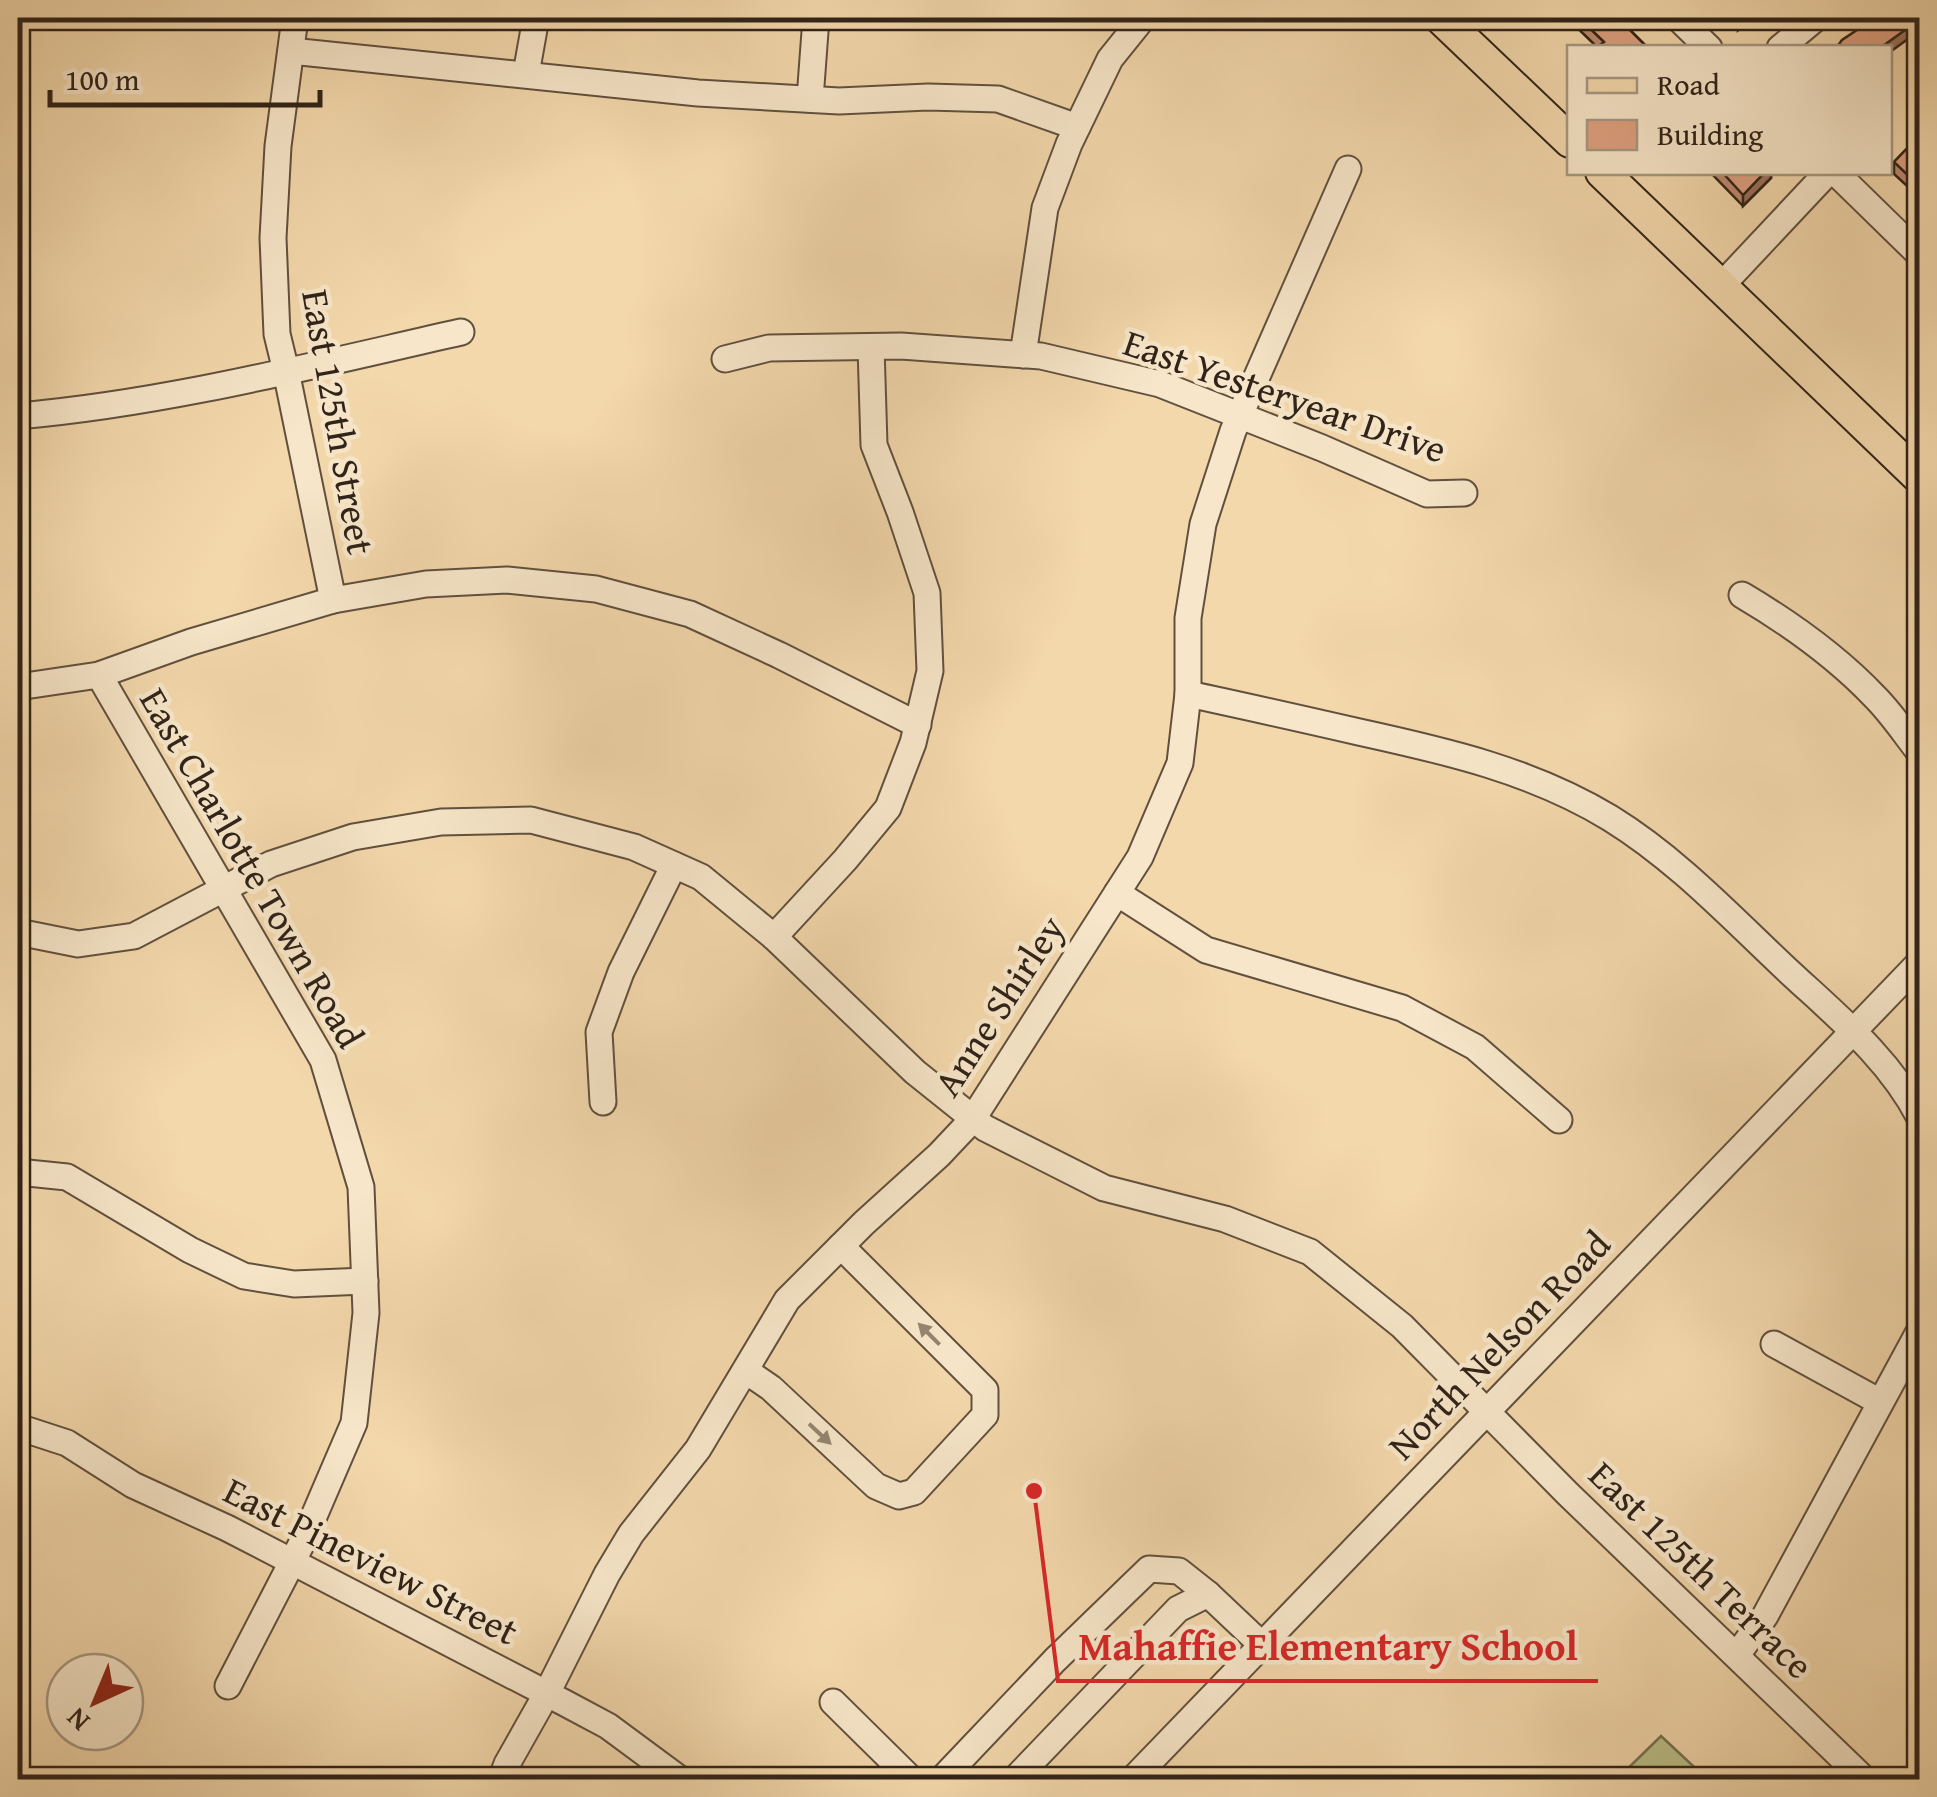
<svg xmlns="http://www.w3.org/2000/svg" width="1937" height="1797" viewBox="0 0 1937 1797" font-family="'Gentium Book Plus',serif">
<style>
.green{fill:#bbbf89;stroke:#767151;stroke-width:2.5}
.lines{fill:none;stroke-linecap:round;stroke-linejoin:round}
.minor-casing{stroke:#61503e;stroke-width:29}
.major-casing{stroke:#302319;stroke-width:36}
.minor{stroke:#f7e6c9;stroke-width:25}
.major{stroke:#f3d8ac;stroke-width:32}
.wall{fill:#bf8a6e;stroke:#302319;stroke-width:2.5}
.shaded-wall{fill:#9b705a;stroke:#302319;stroke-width:2.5}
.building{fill:#dea080;stroke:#302319;stroke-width:2.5}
.oneway{fill:#948471}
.labels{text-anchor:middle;stroke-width:9;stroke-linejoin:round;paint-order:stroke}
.street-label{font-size:38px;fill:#302319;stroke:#f7e6c9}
.leader{fill:none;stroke:#d62828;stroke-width:4}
.callout-dot{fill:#d62828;stroke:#f7e6c9;stroke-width:4}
.callout-label{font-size:40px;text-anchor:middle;font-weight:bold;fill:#d62828;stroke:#f7e6c9;stroke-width:9;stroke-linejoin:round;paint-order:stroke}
</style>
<rect width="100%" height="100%" fill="#f3d8ac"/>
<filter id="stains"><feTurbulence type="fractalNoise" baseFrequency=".002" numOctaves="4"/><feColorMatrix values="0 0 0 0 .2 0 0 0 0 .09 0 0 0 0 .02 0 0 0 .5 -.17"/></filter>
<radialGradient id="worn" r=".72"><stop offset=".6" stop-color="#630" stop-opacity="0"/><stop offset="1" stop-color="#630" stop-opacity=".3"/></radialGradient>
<polygon class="green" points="1661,1736 1707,1779 1617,1779"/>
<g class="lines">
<g class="minor-casing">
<g id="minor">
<polyline points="295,18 278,146 273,238 277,334 286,371 333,600"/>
<polyline points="1678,18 1709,48"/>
<polyline points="18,21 21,18"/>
<polyline points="1780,48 1816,18"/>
<polyline points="291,51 698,93 839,101 928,97 998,99 1077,127"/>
<polyline points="526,74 536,18"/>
<polyline points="810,99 816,18"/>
<polyline points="1835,172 1920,255"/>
<polyline points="1721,286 1828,172"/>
<polyline points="1023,355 1045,208 1069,144 1110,59 1143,18"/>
<polyline points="725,359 769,348 901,346 1041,356 1160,384 1322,448 1427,494 1464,493"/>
<path d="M18 416C167 403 314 365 461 332"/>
<path d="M1742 595C1791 624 1836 656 1875 697 1892 714 1905 734 1920 753"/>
<polyline points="99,675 323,1060 361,1187 366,1313 354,1423 305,1537 228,1686"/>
<polyline points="18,687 99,675 191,642 333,600 426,584 507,580 596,589 690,614 779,655 918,725"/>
<path d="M1188 694C1245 706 1302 719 1359 732 1446 751 1533 771 1610 818 1675 858 1728 914 1783 966 1833 1013 1888 1056 1920 1118"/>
<polyline points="1117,893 1206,950 1402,1008 1475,1047 1559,1120"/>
<polyline points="18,932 78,944 134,936 271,864 353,837 441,822 531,820 634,847 701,877 774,937 915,1072 985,1128 1104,1188 1225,1219 1310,1252 1402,1326 1568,1494 1865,1780"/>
<polyline points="774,937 845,860 888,808 913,743 930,671 927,593 900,512 874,445 871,347"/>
<polyline points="603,1102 599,1032 621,972 674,865"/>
<polyline points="18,1172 67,1177 190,1250 244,1276 294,1284 365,1281"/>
<polyline points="1774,1344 1880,1402"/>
<polyline points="746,1371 771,1388 876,1486 899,1496 914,1492 985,1415 985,1390 841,1246"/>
<polyline points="18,1427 67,1443 133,1485 227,1528 563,1702 608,1726 681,1780"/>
<polyline points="1737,1655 1765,1616 1920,1330"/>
<polyline points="833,1702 912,1780"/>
<polyline points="501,1780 507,1764 547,1693 607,1574 631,1534 698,1449 787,1300 864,1223 939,1155 972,1120 1140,857 1180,763 1188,694 1188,618 1203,524 1233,431 1348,169"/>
<polyline points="941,1780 1055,1660 1149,1569 1179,1571 1208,1594 1262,1645"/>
<polyline points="1014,1780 1178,1609 1208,1594"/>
<polyline points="1132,1780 1920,962"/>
</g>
</g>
<g class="major-casing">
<g id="major">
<polyline points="1441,18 1570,141"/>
<polyline points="1602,172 1920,478"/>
</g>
</g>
<use href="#minor" class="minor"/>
<use href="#major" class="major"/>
</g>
<g class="wall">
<polygon points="1567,18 1618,18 1648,48 1598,48"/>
<polygon points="1725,18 1750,18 1738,30"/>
<polygon points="1919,136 1920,196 1919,197 1894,174 1894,162"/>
<polygon points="1710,172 1771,172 1771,178 1743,206"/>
<polygon points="1920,353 1920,371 1916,368 1916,356"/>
</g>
<g class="shaded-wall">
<polygon points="1738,18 1750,18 1738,30"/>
<polygon points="1916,22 1916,33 1890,52 1890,48 1880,48"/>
<polygon points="1765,172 1771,172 1771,178 1743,206 1743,195"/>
</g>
<g class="building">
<polygon points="1579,18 1618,18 1648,48 1603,48 1600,45 1604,42"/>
<polygon points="1875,18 1920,18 1920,26 1918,26 1916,22 1880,48 1836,48 1842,40"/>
<polygon points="1919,136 1920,185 1919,186 1894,162"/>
<polygon points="1722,172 1765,172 1743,195"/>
</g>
<defs><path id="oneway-solid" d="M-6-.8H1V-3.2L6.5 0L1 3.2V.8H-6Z" transform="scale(2.5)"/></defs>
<g class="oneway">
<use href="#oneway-solid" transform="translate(929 1334) rotate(-135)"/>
<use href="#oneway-solid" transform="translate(820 1434) rotate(43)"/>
</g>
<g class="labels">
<g class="street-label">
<text transform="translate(1285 396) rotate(19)" y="13">East Yesteryear Drive</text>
<text transform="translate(338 422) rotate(80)" y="13">East 125th Street</text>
<text transform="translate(252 868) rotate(60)" y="13">East Charlotte Town Road</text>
<text transform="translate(999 1006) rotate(-57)" y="13">Anne Shirley</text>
<text transform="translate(1499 1345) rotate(-46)" y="13">North Nelson Road</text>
<text transform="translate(371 1561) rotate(27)" y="13">East Pineview Street</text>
<text transform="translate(1701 1570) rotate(44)" y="13">East 125th Terrace</text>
</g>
</g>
<path class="leader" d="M1034 1491L1058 1681H1598"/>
<circle class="callout-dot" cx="1034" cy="1491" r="10"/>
<g class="callout-label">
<text x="1328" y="1660">Mahaffie Elementary School</text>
</g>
<rect width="1937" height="1797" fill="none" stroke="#f3d8ac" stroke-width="60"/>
<rect x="20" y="20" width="1897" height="1757" fill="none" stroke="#302319" stroke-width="5"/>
<rect x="30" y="30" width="1877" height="1737" fill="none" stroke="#302319" stroke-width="2.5"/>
<rect x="1567" y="45" width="325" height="130" fill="#f7e6c9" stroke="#a79883" stroke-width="2.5"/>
<rect x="1587" y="78" width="50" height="15" fill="#f3d8ac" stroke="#a79883" stroke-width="2.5"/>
<text x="1657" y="95" font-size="30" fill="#302319">Road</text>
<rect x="1587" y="120" width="50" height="30" fill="#dea080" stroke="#a79883" stroke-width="2.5"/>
<text x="1657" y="145" font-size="30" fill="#302319">Building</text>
<g transform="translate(95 1702) rotate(224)"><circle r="48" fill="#f7e6c9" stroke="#a79883" stroke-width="2.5"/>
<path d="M0-8L18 38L0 25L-18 38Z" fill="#8f2418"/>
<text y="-15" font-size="28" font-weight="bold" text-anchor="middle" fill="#302319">N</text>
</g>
<path d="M50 90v15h270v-15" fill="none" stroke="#302319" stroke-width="5"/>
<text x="65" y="90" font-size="30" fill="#302319" stroke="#f7e6c9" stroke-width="8" paint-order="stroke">100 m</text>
<rect width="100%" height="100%" filter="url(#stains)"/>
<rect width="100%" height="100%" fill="url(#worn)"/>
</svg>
